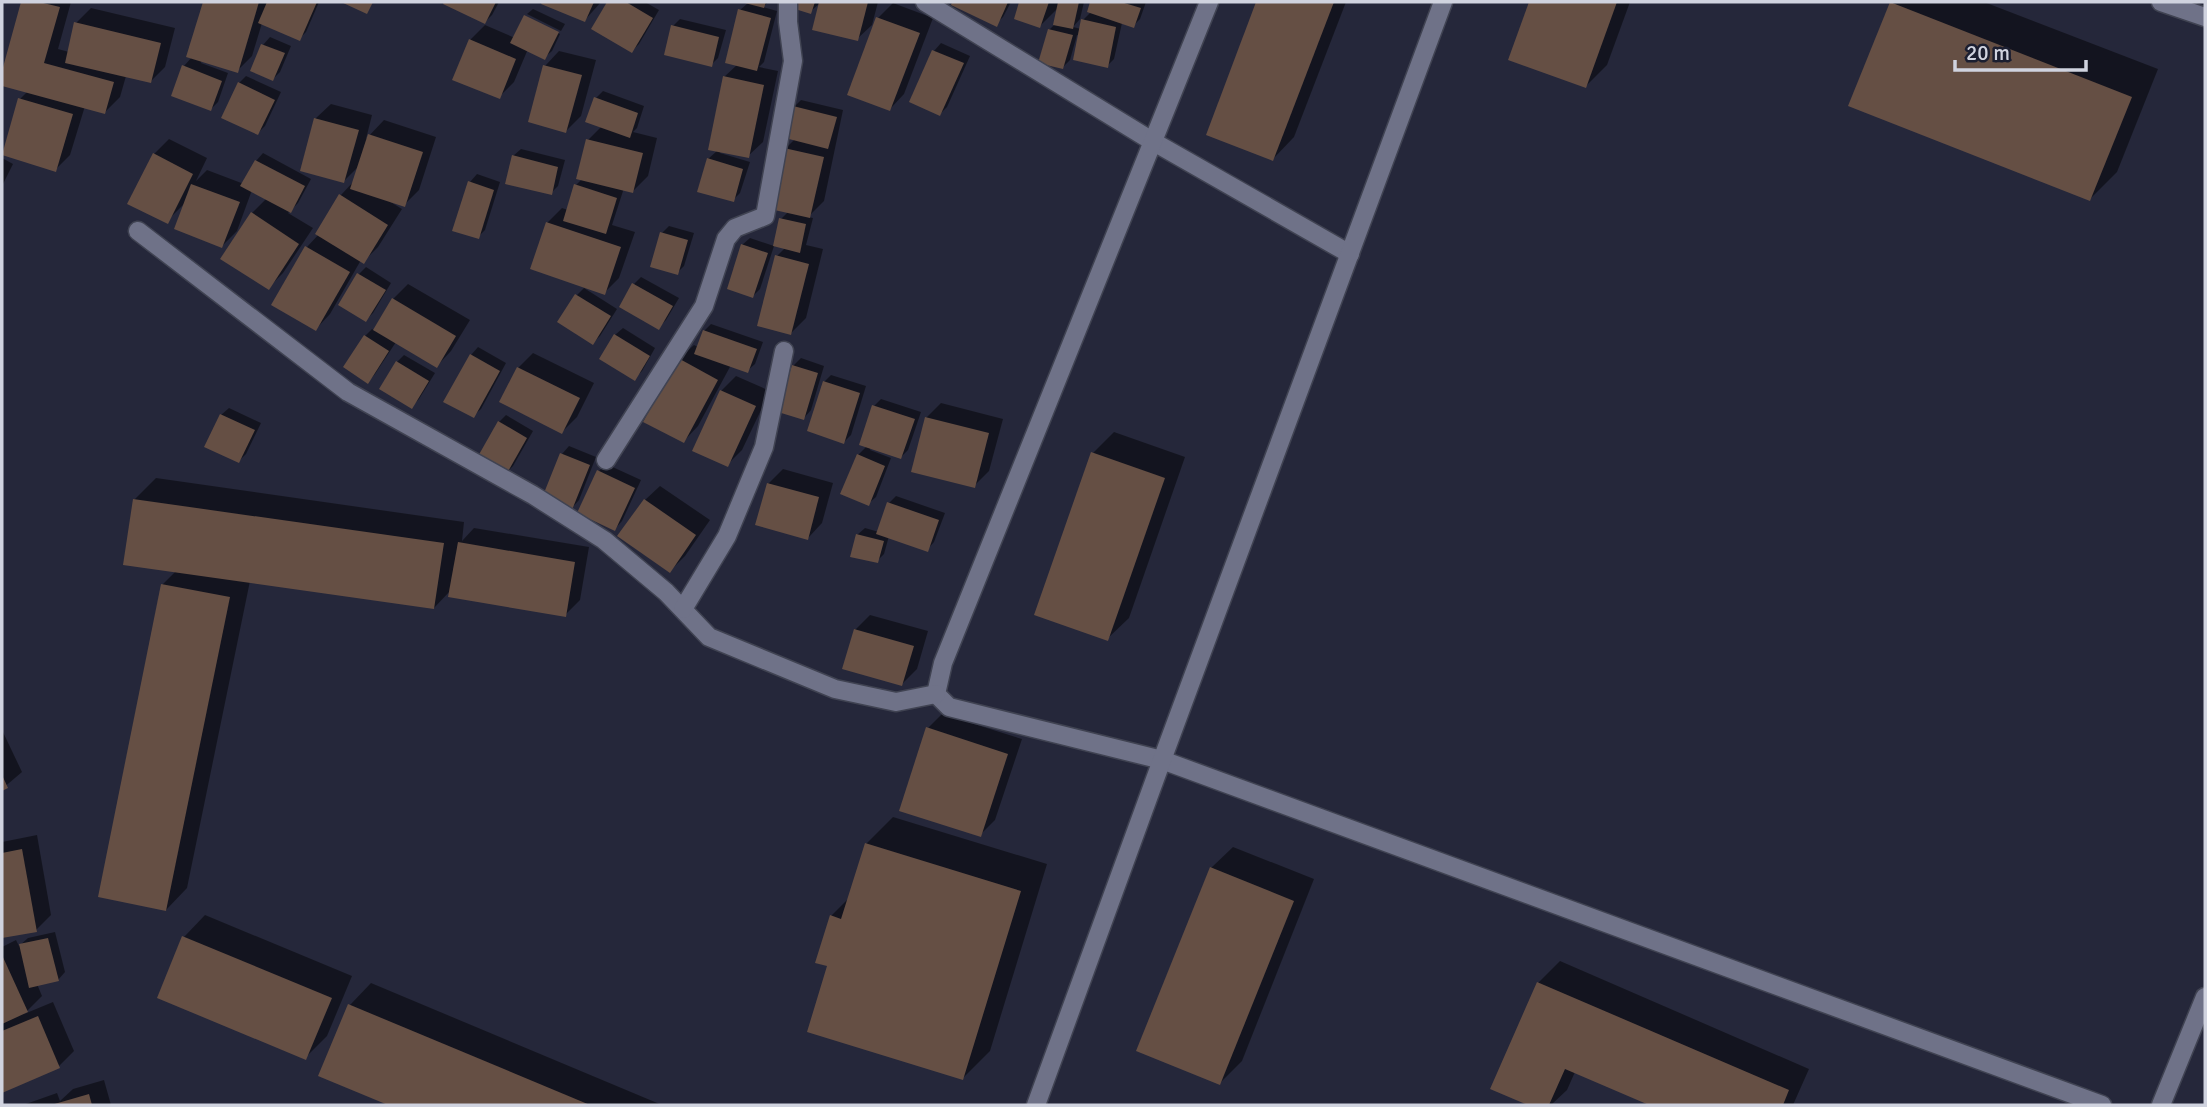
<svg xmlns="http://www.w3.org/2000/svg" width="2207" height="1107" viewBox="0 0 2207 1107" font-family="Signika,sans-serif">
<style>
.shadow{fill:#0007}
.building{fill:#654f44}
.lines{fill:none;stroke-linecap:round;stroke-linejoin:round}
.minor-casing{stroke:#404352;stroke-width:21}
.minor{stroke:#6f7288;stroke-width:18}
</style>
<rect width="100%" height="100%" fill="#25273a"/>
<g class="shadow">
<polygon points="22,2 71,2 58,49 69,52 76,23 91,8 175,28 165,67 150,82 126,76 120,97 105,112 85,106 70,155 55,170 20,99 28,91 2,84 2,77"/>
<polygon points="204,2 319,2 306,32 299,39 262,23 252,56 237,71 202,60 201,63 228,73 218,102 211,109 184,66 192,57 188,56"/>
<polygon points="446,2 499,2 492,15 485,22"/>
<polygon points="544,2 601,2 585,20"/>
<polygon points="609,2 645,2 659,10 639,44 632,51 593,28"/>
<polygon points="744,2 768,2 763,7 777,11 764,62 759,67 778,71 763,142 748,156 721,151 720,153 750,162 740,193 733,200 708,159 718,150 724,77 738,64 740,10 748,3"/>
<polygon points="799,2 878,2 872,25 857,39 821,2 810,12 797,8"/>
<polygon points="954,2 1011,2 1003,17 996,24 953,4"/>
<polygon points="1021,2 1084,2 1080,19 1073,27 1081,29 1083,20 1091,12 1089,11 1092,2 1146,2 1140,19 1133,26 1122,23 1114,59 1107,66 1080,36 1077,35 1070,60 1063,67 1049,30 1055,24 1059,7 1040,26 1016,18"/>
<polygon points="1258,2 1346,2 1294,137 1273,159 1208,134"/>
<polygon points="1531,2 1630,2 1607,65 1586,86 1510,59"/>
<polygon points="1893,2 1984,2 2158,69 2117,172 2090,199 1892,3"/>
<polygon points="893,3 933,18 904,94 890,109 878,18"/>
<polygon points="533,9 565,24 561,31 527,14"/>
<polygon points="526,16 526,18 560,34 552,51 544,58 528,49 514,82 499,97 470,40 485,25 515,38"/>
<polygon points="680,19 726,30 718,58 711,65 673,26"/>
<polygon points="270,37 291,46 280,72 273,79 252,70 263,45"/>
<polygon points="941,43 970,56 947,107 940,114 911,101 934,51"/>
<polygon points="559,51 596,60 581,116 566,131 545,66"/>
<polygon points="246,76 281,92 265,126 258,133 239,83"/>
<polygon points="603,91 644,106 637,128 633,132 657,138 648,176 633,191 624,188 612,225 635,232 619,278 604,293 547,223 562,208 568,210 576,185 583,178 588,140 602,126 596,98"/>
<polygon points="801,100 843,110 824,201 808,217 813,218 806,245 823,249 806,318 791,333 777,256 785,248 781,219 789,211 785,149 795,139 794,107"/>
<polygon points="331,104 372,115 366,139 384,120 436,137 419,190 404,205 389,201 402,209 378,247 364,261 361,260 330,314 316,329 273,305 307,247 319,234 317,233 341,195 354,181 360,165 344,181 302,170 316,118"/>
<polygon points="169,139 207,158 196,181 207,170 244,184 256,161 263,153 311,179 298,203 288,213 313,228 283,273 268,288 252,213 267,198 252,190 237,231 222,246 185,203 167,221 154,154"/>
<polygon points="521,149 565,160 558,186 551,193 513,156"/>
<polygon points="2,158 13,164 2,186"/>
<polygon points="477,174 500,182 485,230 478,237 455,229 470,182"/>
<polygon points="669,226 694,233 684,266 677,273 662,233"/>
<polygon points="750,238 774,246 760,289 753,296 742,245"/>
<polygon points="366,267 391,283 373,313 366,320 359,274"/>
<polygon points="641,277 679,298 666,320 659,327 634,284"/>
<polygon points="408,284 470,320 451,351 437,366 396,342 375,374 368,382 365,336 372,329 375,331 393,299"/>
<polygon points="584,288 617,309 600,336 593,343 560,322 577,295"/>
<polygon points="711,324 763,342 755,364 747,371 731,365 698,426 684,441 679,359 694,345 698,347 704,331"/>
<polygon points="623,328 655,348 642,371 635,378 615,335"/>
<polygon points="478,347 506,363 481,409 473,416 445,401 471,355"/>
<polygon points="533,353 594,383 577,417 562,432 518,368"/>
<polygon points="404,355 435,373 419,399 412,406 397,362"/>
<polygon points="801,358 824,366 811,410 804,418 793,366"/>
<polygon points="831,375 866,386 851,435 844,442 824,382"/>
<polygon points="736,376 770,391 742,450 727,465 721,391"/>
<polygon points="881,399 921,412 908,450 901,457 871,447 870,450 891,458 876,497 868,504 858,455 867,446 874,406"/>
<polygon points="941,403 1003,419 989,471 974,486 926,418"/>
<polygon points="229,408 261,423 246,454 239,461 221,415"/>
<polygon points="506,415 533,431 513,466 506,473 499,422"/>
<polygon points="1114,432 1185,457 1129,618 1107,639 1093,453"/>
<polygon points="569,446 596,457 579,500 572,508 545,497 562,454"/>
<polygon points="606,464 641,480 622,521 615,529 599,471"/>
<polygon points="783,469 833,483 822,523 808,538 768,484"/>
<polygon points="156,478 464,522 462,541 474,528 589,547 580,600 565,615 451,590 434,608 250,581 187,888 166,910 163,584 176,571 134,500"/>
<polygon points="660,486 710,520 685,556 670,571 645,500"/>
<polygon points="896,496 945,513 934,542 927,550 889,536 884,554 877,561 857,535 865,528 879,532 889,503"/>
<polygon points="870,615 928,631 917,669 902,684 855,630"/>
<polygon points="942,714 1022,739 995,820 980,835 928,728"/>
<polygon points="2,730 22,772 2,789"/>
<polygon points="893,817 1047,864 990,1051 963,1078 829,965 831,916 850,897 866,844"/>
<polygon points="37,835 51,915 36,930 2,936 2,842"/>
<polygon points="1233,847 1314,879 1242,1061 1220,1083 1211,868"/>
<polygon points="205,915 352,976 327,1036 305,1058 184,937"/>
<polygon points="55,932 65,972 58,980 37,984 42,996 24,1014 53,1002 74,1051 59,1066 2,1091 2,947 16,940 19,946 28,938"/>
<polygon points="1560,961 1809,1069 1793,1105 1653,1105 1575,1072 1567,1090 1551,1105 1532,1105 1492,1088 1538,983"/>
<polygon points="371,983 662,1105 392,1105 320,1075 350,1005"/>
<polygon points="104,1080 111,1105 23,1105 57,1093 60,1101 73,1089"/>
</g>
<g class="building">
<polygon points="21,2 39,2 60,7 44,63 114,82 105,114 2,86 2,71"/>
<polygon points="203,2 259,2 238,73 186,57"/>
<polygon points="267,2 317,2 300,41 258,23"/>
<polygon points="341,2 373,2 367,14"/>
<polygon points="444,2 496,2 485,24 443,4"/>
<polygon points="542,2 594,2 585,22 541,4"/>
<polygon points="607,2 626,2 653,18 632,53 591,29"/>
<polygon points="741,2 766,2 764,8"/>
<polygon points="798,2 815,2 811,14 795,9"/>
<polygon points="819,2 868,2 858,41 812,30"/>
<polygon points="952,2 1008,2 997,27 951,5"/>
<polygon points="1019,2 1049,2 1040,28 1014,19"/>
<polygon points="1058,2 1079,2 1073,29 1053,25"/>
<polygon points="1090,2 1121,2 1141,8 1134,28 1087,12"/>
<polygon points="1256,2 1334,2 1273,161 1206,135"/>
<polygon points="1529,2 1617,2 1586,88 1508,60"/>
<polygon points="1890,2 2132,97 2090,201 1848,106"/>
<polygon points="738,9 771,18 757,71 725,63"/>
<polygon points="524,15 559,32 545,60 510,43"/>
<polygon points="876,17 920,33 890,111 847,95"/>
<polygon points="1081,19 1116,27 1108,68 1073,60"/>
<polygon points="74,22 161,43 151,83 65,63"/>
<polygon points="671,25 719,37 712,67 664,55"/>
<polygon points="1048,29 1073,35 1063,69 1038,63"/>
<polygon points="469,39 516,59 500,99 452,80"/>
<polygon points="261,44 285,53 273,81 250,71"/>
<polygon points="932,50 964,63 940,116 909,102"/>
<polygon points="182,65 222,81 211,111 171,96"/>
<polygon points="543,65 582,75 566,133 528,122"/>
<polygon points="723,76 764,85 749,158 708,150"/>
<polygon points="238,82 275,100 258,135 221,118"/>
<polygon points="594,97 638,113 630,138 585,122"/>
<polygon points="18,98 73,114 56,172 2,155"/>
<polygon points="793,106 837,117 828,149 785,138"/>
<polygon points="314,118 359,130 344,183 300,171"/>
<polygon points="368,134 423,152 405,207 350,189"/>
<polygon points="586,139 643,153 633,193 576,179"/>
<polygon points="784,148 824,157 810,218 770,209"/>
<polygon points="153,153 193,174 168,224 127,204"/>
<polygon points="512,155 558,167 552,195 505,184"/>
<polygon points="707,158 743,169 734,202 697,192"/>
<polygon points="255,160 305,186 291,213 240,186"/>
<polygon points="468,181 494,190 479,239 452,231"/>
<polygon points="191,184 240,202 222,248 174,229"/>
<polygon points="574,184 617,198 606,234 563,221"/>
<polygon points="339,194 388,225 364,264 315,234"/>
<polygon points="251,212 299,244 269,290 220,259"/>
<polygon points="779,218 806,224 800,253 773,246"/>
<polygon points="546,222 621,247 605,295 530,269"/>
<polygon points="660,232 688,240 678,275 650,267"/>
<polygon points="741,244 768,253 753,298 727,289"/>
<polygon points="305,246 350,272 316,331 271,305"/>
<polygon points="775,255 809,264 791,335 757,326"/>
<polygon points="357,273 386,290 366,322 338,305"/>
<polygon points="632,283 673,306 659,330 619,307"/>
<polygon points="575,294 611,316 593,345 557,322"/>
<polygon points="392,298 456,336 437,368 373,330"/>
<polygon points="703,330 757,349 748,373 694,354"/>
<polygon points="614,334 650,356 635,381 599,359"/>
<polygon points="364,335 389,351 368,384 343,367"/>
<polygon points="470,354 500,371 474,418 443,402"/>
<polygon points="678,358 718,380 684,443 643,422"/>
<polygon points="396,361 429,381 412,409 379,389"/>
<polygon points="792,365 818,373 804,420 778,412"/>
<polygon points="517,367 580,398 562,434 499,402"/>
<polygon points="823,381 860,393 844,444 807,431"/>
<polygon points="720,390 756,406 728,467 692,451"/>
<polygon points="872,405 915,419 901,459 859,445"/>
<polygon points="220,414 255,430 239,463 204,447"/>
<polygon points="925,417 989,433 975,488 911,472"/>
<polygon points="498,421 527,438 506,475 477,458"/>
<polygon points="1091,452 1165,478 1108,641 1034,615"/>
<polygon points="560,453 590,465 572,510 542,498"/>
<polygon points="857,454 885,466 869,506 840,494"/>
<polygon points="597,470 635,488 615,531 577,513"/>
<polygon points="767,483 819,497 808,540 755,525"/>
<polygon points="133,499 444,543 434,609 123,565"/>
<polygon points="644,499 696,535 670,573 617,536"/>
<polygon points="887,502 939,520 928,552 876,534"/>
<polygon points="856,534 884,541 878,563 850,557"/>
<polygon points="458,542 575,562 566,617 448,597"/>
<polygon points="161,584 230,597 166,911 98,897"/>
<polygon points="854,629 914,646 902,686 842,669"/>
<polygon points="926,727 1008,754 981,837 899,811"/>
<polygon points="2,775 8,788 2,791"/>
<polygon points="865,843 1021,891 963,1080 807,1032 827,966 815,963 830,915 841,919"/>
<polygon points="22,849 37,932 2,938 2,853"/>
<polygon points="1210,867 1294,901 1220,1085 1136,1051"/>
<polygon points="182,936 332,998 306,1060 157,998"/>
<polygon points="48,938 59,981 29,988 19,944"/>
<polygon points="2,955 28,1012 2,1024"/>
<polygon points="1537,982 1789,1090 1783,1105 1649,1105 1565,1069 1549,1105 1528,1105 1490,1089"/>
<polygon points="348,1004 590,1105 388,1105 318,1076"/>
<polygon points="38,1016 60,1068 2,1093 2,1031"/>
<polygon points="89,1094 92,1105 51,1105"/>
</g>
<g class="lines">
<g class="minor-casing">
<g id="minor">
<polyline points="925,2 1152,141 1350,254"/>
<polyline points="1209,2 943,663 936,694 949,707 1162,760 2102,1105"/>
<polyline points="2161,2 2205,17"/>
<polyline points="138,231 348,392 533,495 604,540 666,592 709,637 835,689 896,702 936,694"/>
<polyline points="606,460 704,306 726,239 735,228 765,216 793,61 788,22 788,2"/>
<polyline points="683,609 727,536 764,447 784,351"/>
<polyline points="1036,1105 1162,760 1443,2"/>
<polyline points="2161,1105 2205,997"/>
</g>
</g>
<use href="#minor" class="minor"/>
</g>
<rect width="2207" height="1107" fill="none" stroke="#d0d3df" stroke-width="7"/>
<path d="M1955 60v10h131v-10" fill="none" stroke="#d0d3df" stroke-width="3.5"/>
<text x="1966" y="60" font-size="21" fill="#d0d3df" stroke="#1b1e30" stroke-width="5" paint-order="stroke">20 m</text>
</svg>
